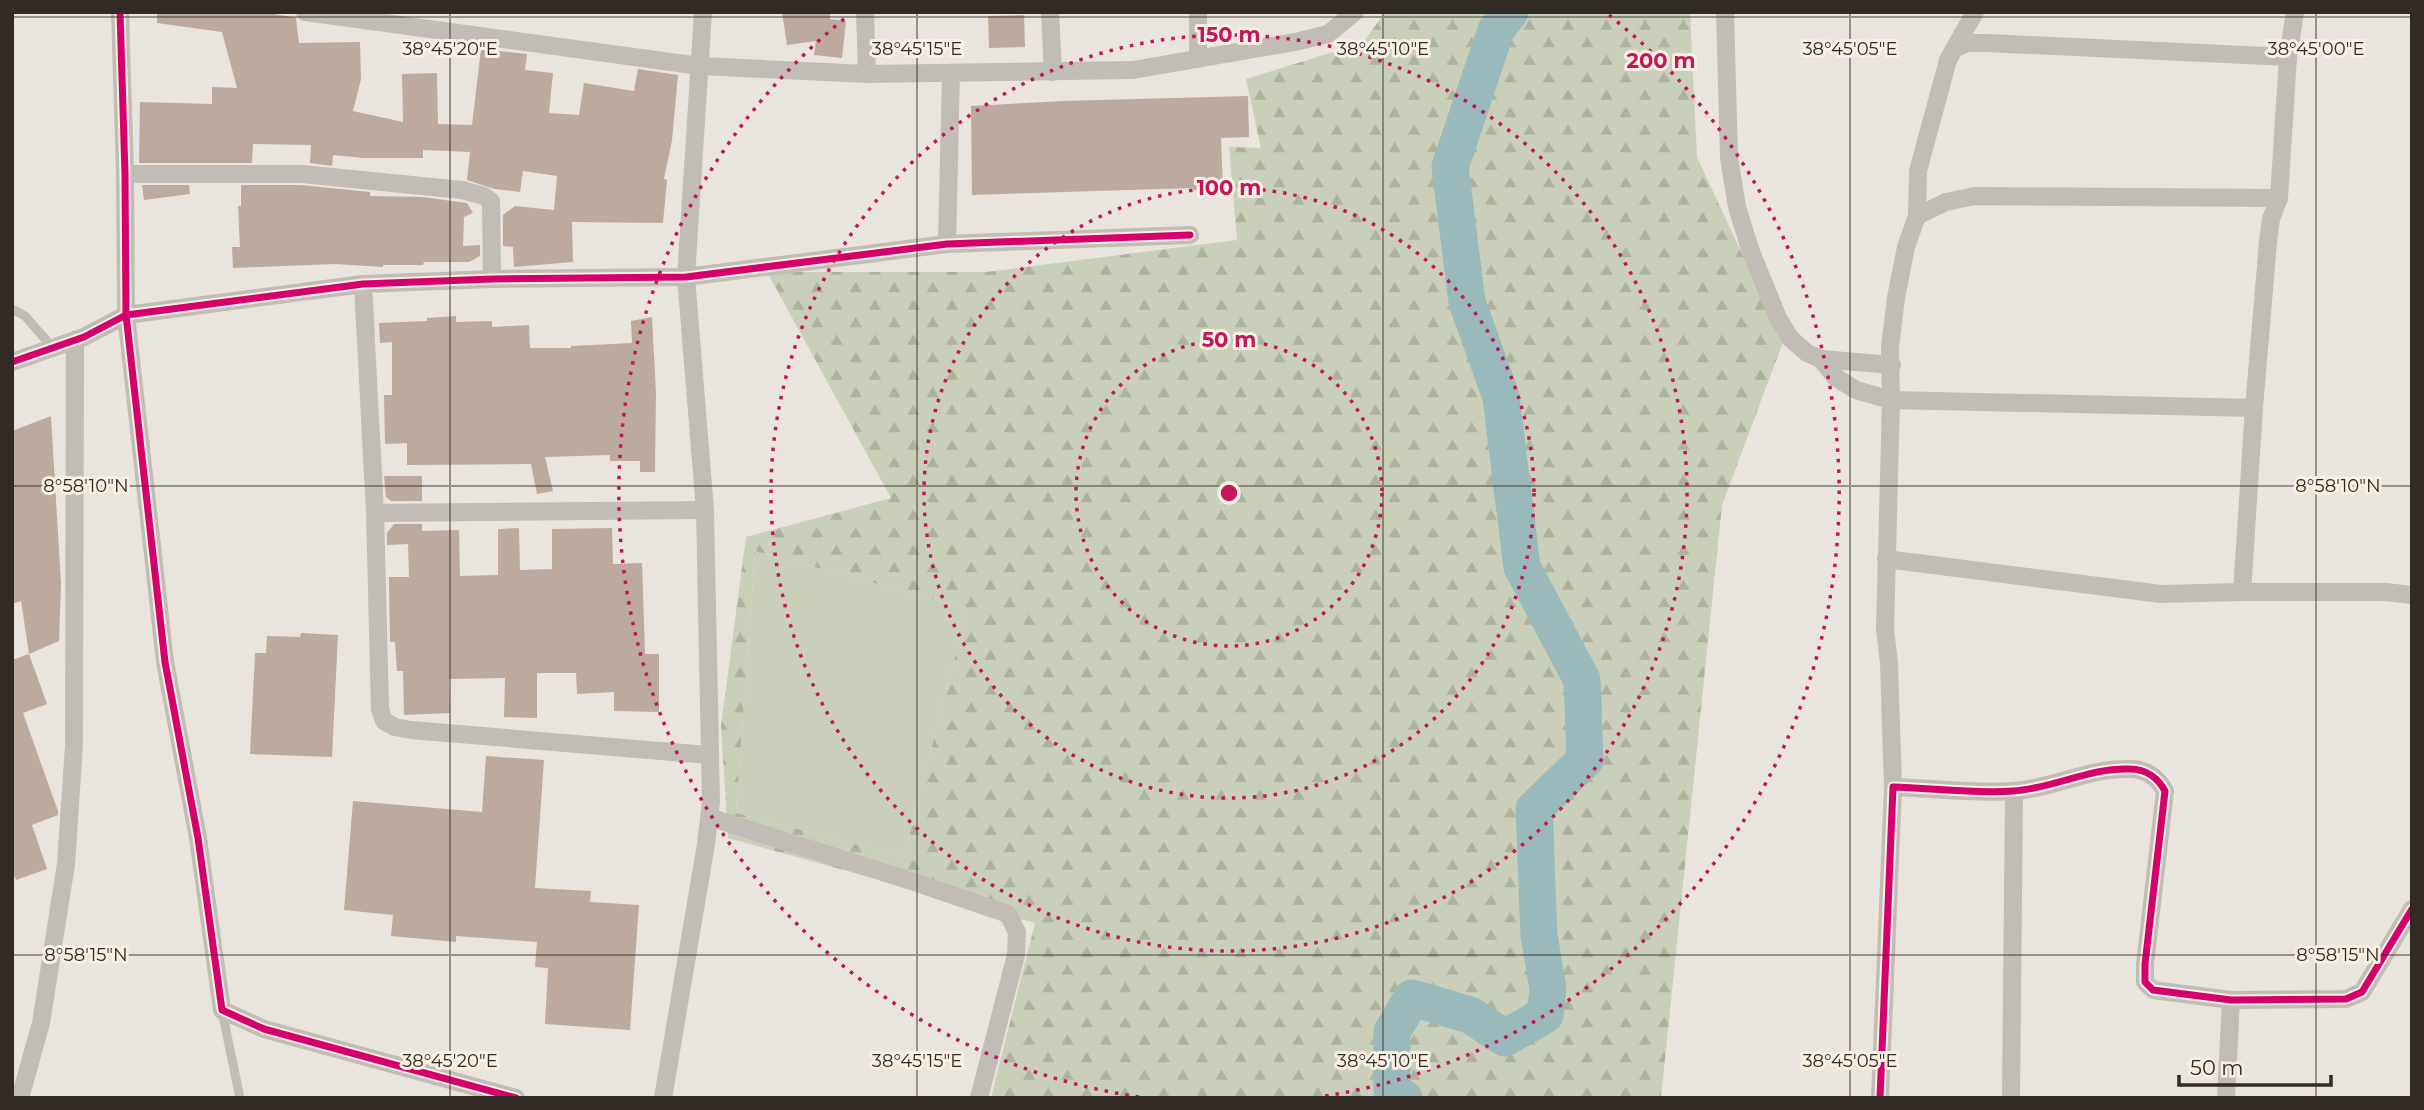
<svg xmlns="http://www.w3.org/2000/svg" width="2424" height="1110" viewBox="0 0 2424 1110" font-family="Montserrat,sans-serif">
<style>
.green{fill:#c9cfb8}
.forest{fill:url(#forest-firs);fill-rule:evenodd}
.lines{fill:none;stroke-linecap:round;stroke-linejoin:round}
.river{stroke:#9ab9ba;stroke-width:37}
.building{fill:#bcaa9f}
.lane{stroke:#c2bcb6;stroke-width:9}
.street{stroke:#c2bcb6;stroke-width:18}
.cycleway-casing{stroke:#f8efe3;stroke-width:11}
.cycleway{stroke:#d6006c;stroke-width:7}
.ticks{fill:none;stroke:#322a25;stroke-width:2;stroke-opacity:0.45}
.ring{fill:none;stroke:#c2185b;stroke-width:3.5;stroke-dasharray:3.5 7}
.ticks-label{font-size:18px;text-anchor:middle;fill:#322a25;stroke:#f8efe3;stroke-width:6;stroke-linejoin:round;paint-order:stroke}
.centre{fill:#c2185b;stroke:#f8efe3;stroke-width:3.5}
.ring-label{font-size:21px;text-anchor:middle;font-weight:bold;fill:#c2185b;stroke:#f8efe3;stroke-width:6;stroke-linejoin:round;paint-order:stroke}
</style>
<defs>
<pattern id="forest-firs" width="22" height="20" patternUnits="userSpaceOnUse" patternTransform="scale(1.75)"><rect width="22" height="20" fill="#c9cfb8"/><path d="M5 1l3.5 6h-7zM16 11l3.5 6h-7z" fill="#adb29e"/></pattern>
</defs>
<rect width="100%" height="100%" fill="#e9e4dd"/>
<polygon class="green" points="755,551 967,608 904,857 736,813"/>
<path class="forest" d="M1385 12H1690L1697 157 1783 342 1722 505 1661 1098H991L1035 923 728 838 721 726 746 537 891 498 767 272H986L1237 240 1229 147 1261 148 1246 79 1363 43ZM755 551 967 608 904 857 736 813Z"/>
<g class="lines">
<polyline class="river" points="1404,1098 1392,1092 1392,1032 1412,998 1470,1015 1505,1038 1545,1015 1548,989 1539,935 1534,809 1585,760 1582,680 1522,567 1501,397 1467,302 1450,167 1496,30 1510,12"/>
</g>
<g class="building">
<polygon points="157,12 274,14 296,18 299,43 360,42 361,79 353,111 403,122 402,74 437,73 438,124 472,125 481,49 527,54 525,70 553,73 549,113 579,115 584,83 634,91 638,69 678,75 672,140 664,179 667,180 663,223 572,222 573,262 514,267 513,247 503,246 503,215 515,206 554,210 557,176 523,171 520,192 494,189 467,180 470,152 423,150 423,158 364,158 333,155 332,166 310,163 311,145 253,144 252,163 139,163 140,102 212,104 212,87 237,88 222,32 157,23"/>
<polygon points="782,12 830,12 830,19 846,21 842,58 814,55 816,41 787,45"/>
<polygon points="1024,15 1025,47 989,48 988,16"/>
<polygon points="1248,96 1249,137 1221,138 1223,189 1193,190 1193,188 972,195 971,106 1064,101"/>
<polygon points="142,185 189,185 190,194 144,200"/>
<polygon points="241,185 301,185 370,192 370,196 422,197 467,203 473,213 464,217 463,246 480,245 480,256 469,262 424,262 423,265 383,265 383,267 335,264 233,268 232,247 240,247 238,206 241,206"/>
<polygon points="456,316 456,322 492,321 492,327 529,325 530,348 571,348 571,346 632,343 631,321 652,317 656,393 655,472 640,472 640,461 610,461 610,455 545,457 553,491 537,494 531,464 407,465 407,443 385,444 384,395 392,395 392,342 380,343 379,323 427,321 427,318"/>
<polygon points="51,416 61,584 59,641 29,654 21,601 12,604 12,431"/>
<polygon points="384,476 422,476 422,501 391,501 386,497"/>
<polygon points="394,524 422,524 422,531 459,530 460,576 498,575 498,529 519,528 520,570 552,569 552,529 612,528 613,564 642,563 645,654 659,654 659,712 614,711 614,692 577,694 576,673 537,673 537,718 504,717 505,678 449,679 450,713 404,715 403,671 397,671 395,642 390,642 389,577 409,577 408,544 387,545 387,533"/>
<polygon points="301,633 338,635 332,757 250,754 255,653 266,653 267,636 300,637"/>
<polygon points="29,654 47,704 23,713 58,811 58,815 32,825 47,869 16,880 12,870 12,660"/>
<polygon points="486,756 544,760 535,888 591,891 590,902 639,905 630,1030 545,1024 548,968 535,967 537,942 456,936 456,942 391,936 393,915 344,910 353,801 482,812"/>
</g>
<g class="lines">
<g class="lane">
<polyline points="12,309 25,316 53,348"/>
<polyline points="222,1011 240,1098"/>
</g>
<g class="street">
<polyline points="120,12 125,174 126,315 165,662 198,838 222,1010 264,1029 516,1098"/>
<polyline points="305,12 700,66 867,74 1133,70 1295,42 1328,34 1355,12"/>
<polyline points="865,12 867,74"/>
<polyline points="1050,12 1053,72"/>
<polyline points="1198,12 1198,59"/>
<polyline points="1725,12 1729,158 1737,207 1750,249 1778,318 1790,338 1807,353 1821,359 1892,365"/>
<polyline points="1956,48 1968,43 1987,43 2288,57"/>
<polyline points="125,174 302,174 462,190 484,196 491,201 492,279"/>
<polyline points="1917,216 1946,202 1975,196 2279,198"/>
<polyline points="947,244 951,73"/>
<polyline points="363,284 375,513 380,709 384,721 395,727 411,730 708,755"/>
<polyline points="1821,359 1835,377 1856,390 1891,400 2254,408"/>
<polyline points="12,362 84,337 126,315 363,284 492,279 686,277 947,244 1190,235"/>
<polyline points="375,513 705,510"/>
<polyline points="1886,559 2161,594 2242,592 2386,592 2412,595"/>
<polyline points="2242,592 2254,408 2268,242 2271,219 2279,198 2288,57 2295,12"/>
<polyline points="1893,787 1889,663 1885,629 1891,400 1890,347 1896,298 1906,247 1917,216 1918,171 1948,60 1975,12"/>
<polyline points="709,817 914,882 1008,914 1017,932 1016,955 979,1098"/>
<polyline points="20,1098 41,1023 66,864 74,745 75,340"/>
<polyline points="663,1098 706,844 711,802 705,510 686,277 703,12"/>
<path d="M1880 1098 1893 787C1932 788 1974 794 2013 791 2052 789 2091 767 2130 769 2146 769 2158 778 2165 791L2145 964V982L2153 990 2231 1000 2346 999 2362 992 2412 909"/>
<polyline points="2011,1098 2014,791"/>
<polyline points="2226,1098 2231,1000"/>
</g>
<g class="cycleway-casing">
<g id="cycleway">
<polyline points="120,12 125,174 126,315 165,662 198,838 222,1010 264,1029 516,1098"/>
<polyline points="12,362 84,337 126,315 363,284 492,279 686,277 947,244 1190,235"/>
<path d="M1880 1098 1893 787C1932 788 1974 794 2013 791 2052 789 2091 767 2130 769 2146 769 2158 778 2165 791L2145 964V982L2153 990 2231 1000 2346 999 2362 992 2412 909"/>
</g>
</g>
<use href="#cycleway" class="cycleway"/>
</g>
<path class="ticks" d="M450 12V1098M917 12V1098M1383 12V1098M1850 12V1098M2316 12V1098M12 17H2412M12 486H2412M12 955H2412"/>
<g class="ring">
<circle cx="1229" cy="493" r="153"/>
<circle cx="1229" cy="493" r="305"/>
<circle cx="1229" cy="493" r="458"/>
<path d="M1139 1097A611 611 0 0 1 849 15M1609 15A611 611 0 0 1 1319 1097"/>
</g>
<g class="ticks-label">
<text x="450" y="55">38°45'20"E</text>
<text x="917" y="55">38°45'15"E</text>
<text x="1383" y="55">38°45'10"E</text>
<text x="1850" y="55">38°45'05"E</text>
<text x="2316" y="55">38°45'00"E</text>
<text x="2338" y="492">8°58'10"N</text>
<text x="86" y="492">8°58'10"N</text>
<text x="2338" y="961">8°58'15"N</text>
<text x="86" y="961">8°58'15"N</text>
<text x="450" y="1067">38°45'20"E</text>
<text x="917" y="1067">38°45'15"E</text>
<text x="1383" y="1067">38°45'10"E</text>
<text x="1850" y="1067">38°45'05"E</text>
</g>
<circle cx="1229" cy="493" r="10" class="centre"/>
<g class="ring-label">
<text x="1229" y="42">150 m</text>
<text x="1661" y="68">200 m</text>
<text x="1229" y="195">100 m</text>
<text x="1229" y="347">50 m</text>
</g>
<rect width="2424" height="1110" fill="none" stroke="#322a25" stroke-width="28"/>
<path d="M2179 1075v10h152v-10" fill="none" stroke="#322a25" stroke-width="3.5"/>
<text x="2190" y="1075" font-size="21" fill="#322a25" stroke="#f8efe3" stroke-width="5" paint-order="stroke">50 m</text>
</svg>
